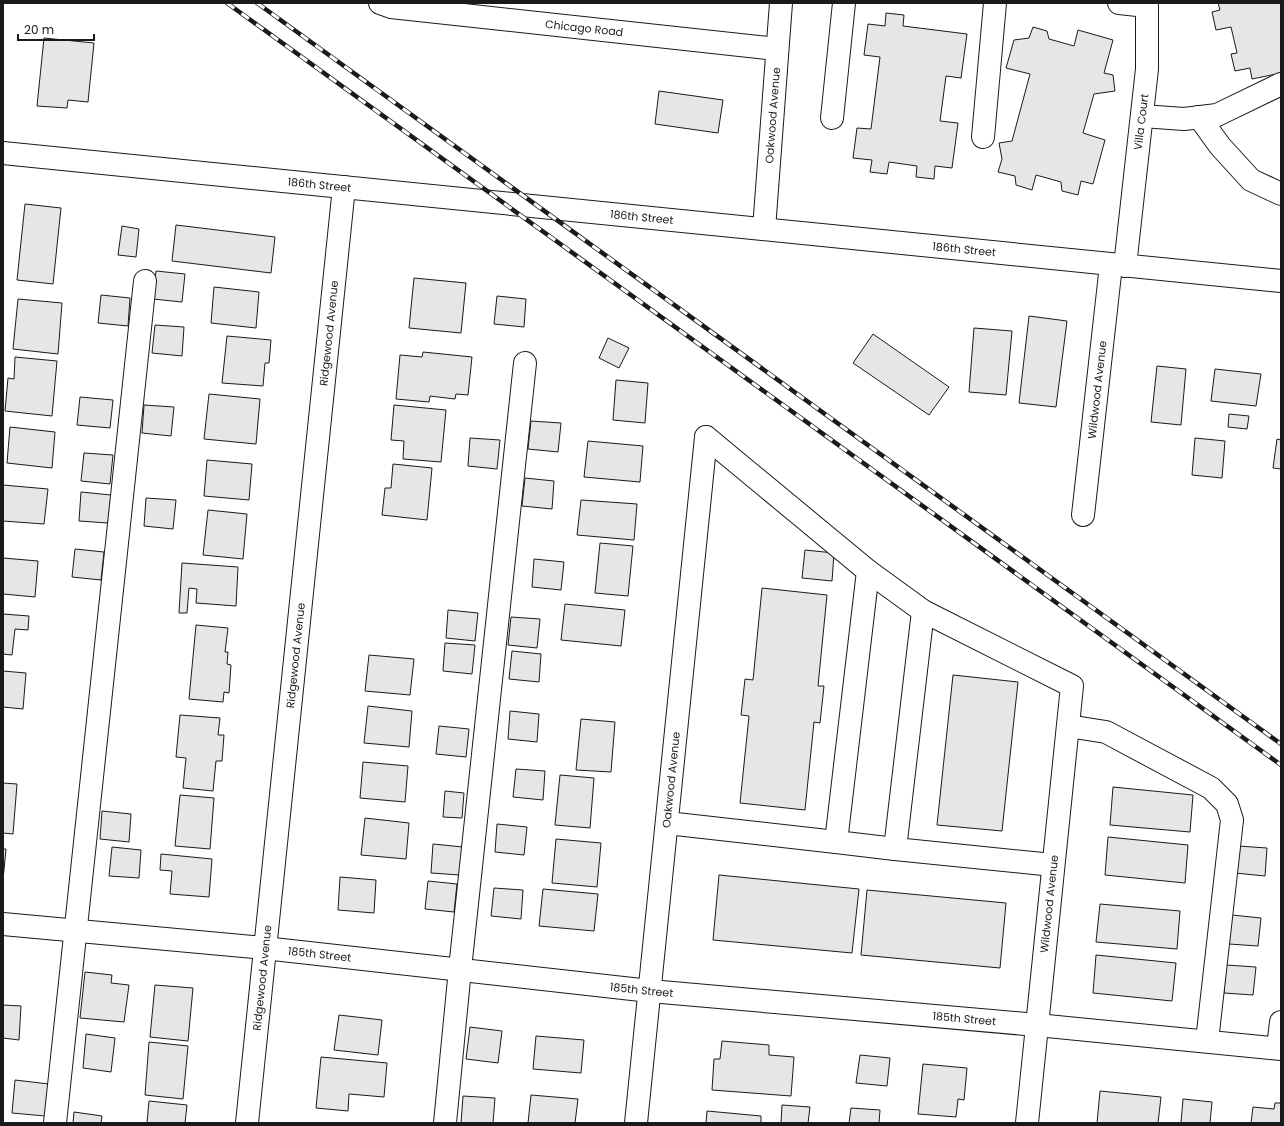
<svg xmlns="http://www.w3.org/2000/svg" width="1284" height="1126" viewBox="0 0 1284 1126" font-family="Poppins,sans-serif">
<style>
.building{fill:#e6e6e6;stroke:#1a1a1a}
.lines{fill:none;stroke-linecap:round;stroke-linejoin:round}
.minor-casing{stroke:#1a1a1a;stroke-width:24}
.minor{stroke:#fff;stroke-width:22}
.rail-casing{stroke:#1a1a1a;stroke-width:4.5}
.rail{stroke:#fff;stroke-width:3;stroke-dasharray:9;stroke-linecap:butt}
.labels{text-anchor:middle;stroke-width:3;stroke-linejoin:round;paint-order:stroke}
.street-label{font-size:11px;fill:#1a1a1a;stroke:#fff}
</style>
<rect width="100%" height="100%" fill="#fff"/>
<g class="building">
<polygon points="1218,3 1281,3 1281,73 1252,79 1250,68 1235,71 1231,54 1237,53 1231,27 1216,30 1212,12 1220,10"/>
<polygon points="886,13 904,15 903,26 967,34 961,78 946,76 940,121 958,123 952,168 935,166 934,179 916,177 917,166 889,162 887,174 870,172 872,160 853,158 857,128 871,129 880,57 864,55 868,24 885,26"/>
<polygon points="1033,27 1047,31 1049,39 1074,46 1078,30 1113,40 1104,73 1113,75 1115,91 1094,94 1083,133 1105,140 1093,184 1081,181 1078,195 1062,191 1061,182 1036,175 1032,190 1016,185 1015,176 998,172 1002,159 999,143 1012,141 1030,74 1006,68 1014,40 1029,38"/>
<polygon points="44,38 94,43 88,102 68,100 67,108 37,106"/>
<polygon points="659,91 723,100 718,133 655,124"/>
<polygon points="25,204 61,208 53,284 17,280"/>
<polygon points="176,225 275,237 271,273 172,261"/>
<polygon points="122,226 139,229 136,257 118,255"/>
<polygon points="156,271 185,274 182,302 153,299"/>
<polygon points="414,278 466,283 461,333 409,328"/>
<polygon points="214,287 259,292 256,328 211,323"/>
<polygon points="101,295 130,298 128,326 98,323"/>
<polygon points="497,296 526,299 524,327 494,324"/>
<polygon points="18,299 62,303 58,354 13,349"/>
<polygon points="1029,316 1067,321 1056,407 1019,403"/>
<polygon points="155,325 184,327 182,356 152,353"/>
<polygon points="974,328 1012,331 1006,395 969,392"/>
<polygon points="873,334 949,387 929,415 853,363"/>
<polygon points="227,336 271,340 269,363 265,363 263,386 222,383"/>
<polygon points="608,338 629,348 619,368 599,358"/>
<polygon points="423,352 472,357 468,395 456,394 455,399 430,396 429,402 396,399 400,355 422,357"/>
<polygon points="15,357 57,361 52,416 5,411 8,378 14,379"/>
<polygon points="1157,366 1186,369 1181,425 1151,422"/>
<polygon points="1215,369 1261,374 1256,406 1211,401"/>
<polygon points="616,380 648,383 645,423 613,420"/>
<polygon points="209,394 260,399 256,444 204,439"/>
<polygon points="80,397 113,400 110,428 77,425"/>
<polygon points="144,405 174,407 171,436 142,433"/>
<polygon points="394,405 446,410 441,462 403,459 404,441 391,440"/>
<polygon points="1229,414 1249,416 1247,429 1228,427"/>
<polygon points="531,421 561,423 558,452 528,449"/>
<polygon points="10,427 55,432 52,468 7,463"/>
<polygon points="470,438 500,440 497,469 468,466"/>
<polygon points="1195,438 1225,441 1222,478 1192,475"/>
<polygon points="1277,439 1281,440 1281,469 1273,468"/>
<polygon points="588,441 643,446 640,482 584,477"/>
<polygon points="84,453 113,455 110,484 81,481"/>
<polygon points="207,460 252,464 249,500 204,496"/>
<polygon points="393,464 432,468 427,520 382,515 385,488 391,488"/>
<polygon points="525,478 554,481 552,509 522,506"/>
<polygon points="3,485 48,489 44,524 3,521"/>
<polygon points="81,492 111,495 108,523 79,521"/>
<polygon points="146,498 176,500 173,529 144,526"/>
<polygon points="581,500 637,504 634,540 577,535"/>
<polygon points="208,510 247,514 243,559 203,555"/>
<polygon points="600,543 633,546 628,596 595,593"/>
<polygon points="75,549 104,552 101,580 72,577"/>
<polygon points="805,550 834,553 832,581 802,578"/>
<polygon points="3,558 38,561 35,597 3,594"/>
<polygon points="534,559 564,562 561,590 532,587"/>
<polygon points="182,563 238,567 236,606 196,603 197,589 189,588 187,613 179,613"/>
<polygon points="762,588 827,595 818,686 824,686 820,723 814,722 805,810 740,803 749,716 741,715 745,679 753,680"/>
<polygon points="565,604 625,610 621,646 561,640"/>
<polygon points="448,610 478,613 475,641 446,638"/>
<polygon points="3,614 29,616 28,630 15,629 12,655 3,654"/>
<polygon points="511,617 540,619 537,648 508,645"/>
<polygon points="196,625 228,628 225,652 228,652 227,664 231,665 229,693 224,692 223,702 189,699"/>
<polygon points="445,643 475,645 472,674 443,671"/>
<polygon points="512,651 541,654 539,682 509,679"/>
<polygon points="369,655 414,659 410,695 365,691"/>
<polygon points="3,671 26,673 23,709 3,707"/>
<polygon points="953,675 1018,682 1002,831 937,825"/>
<polygon points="368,706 412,711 409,747 364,743"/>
<polygon points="510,711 539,714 537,742 508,739"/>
<polygon points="180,715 220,718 218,735 224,735 222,761 216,761 213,791 183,788 186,758 176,757"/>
<polygon points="581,719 615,722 611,772 576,770"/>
<polygon points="439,726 469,729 466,757 436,754"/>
<polygon points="363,762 408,766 405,802 360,798"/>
<polygon points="516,769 545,771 543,800 513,797"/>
<polygon points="560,775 594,778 590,828 555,825"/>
<polygon points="3,783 17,784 13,834 3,833"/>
<polygon points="1113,787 1193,795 1190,832 1110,825"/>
<polygon points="445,791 464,793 462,818 443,817"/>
<polygon points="180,795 214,798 210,849 175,846"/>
<polygon points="102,811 131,814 129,842 100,839"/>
<polygon points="365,818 409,823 406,859 361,855"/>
<polygon points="497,824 527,827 524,855 495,852"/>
<polygon points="1108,837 1188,845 1185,883 1105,875"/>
<polygon points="556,839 601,843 597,887 552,883"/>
<polygon points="433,844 463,847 460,875 431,873"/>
<polygon points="1238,846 1267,848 1265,876 1235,873"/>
<polygon points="112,847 141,850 139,878 109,876"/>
<polygon points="3,849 6,849 3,880"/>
<polygon points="161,854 212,859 209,897 170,894 172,871 160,870"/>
<polygon points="719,875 859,889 852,953 713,940"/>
<polygon points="340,877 376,880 374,913 338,910"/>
<polygon points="428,881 457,884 454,912 425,909"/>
<polygon points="494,888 523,890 521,919 491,916"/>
<polygon points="543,889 598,894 594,931 539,926"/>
<polygon points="867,890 1006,903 1000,968 861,955"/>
<polygon points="1100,904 1180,911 1177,949 1096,942"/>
<polygon points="1232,915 1261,918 1258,946 1229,944"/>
<polygon points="1096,955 1176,963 1172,1001 1093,993"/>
<polygon points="1226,965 1256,967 1253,995 1224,993"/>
<polygon points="85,972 112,975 111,983 129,985 124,1022 80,1018"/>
<polygon points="155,985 193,988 188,1041 150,1037"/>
<polygon points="3,1005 21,1006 19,1040 3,1038"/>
<polygon points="339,1015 382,1020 378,1055 334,1050"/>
<polygon points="470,1027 502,1031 498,1063 466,1059"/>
<polygon points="86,1034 115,1038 111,1072 83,1068"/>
<polygon points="536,1036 584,1040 581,1073 533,1069"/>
<polygon points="722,1041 769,1045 769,1055 794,1057 791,1096 712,1090 714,1059 720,1059"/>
<polygon points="149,1042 188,1046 183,1099 145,1095"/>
<polygon points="860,1055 890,1058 887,1086 856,1083"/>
<polygon points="321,1057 387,1063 384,1097 349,1094 348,1111 316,1108"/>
<polygon points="923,1064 967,1068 964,1100 958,1099 956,1117 918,1114"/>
<polygon points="15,1080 49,1084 45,1116 12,1113"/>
<polygon points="1100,1091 1161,1097 1158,1123 1097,1123"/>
<polygon points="531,1095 578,1099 575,1123 528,1123"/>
<polygon points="463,1096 495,1098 493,1123 461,1123"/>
<polygon points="1183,1099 1212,1102 1210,1123 1181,1123"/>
<polygon points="149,1101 187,1105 185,1123 147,1123"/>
<polygon points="1275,1103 1281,1103 1281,1123 1251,1123 1253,1107 1274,1109"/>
<polygon points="782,1105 810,1107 808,1123 781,1123"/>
<polygon points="851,1108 880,1110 879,1123 849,1123"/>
<polygon points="707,1111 761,1116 761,1123 706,1123"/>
<polygon points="74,1112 102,1116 101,1123 73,1123"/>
</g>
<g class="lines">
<g class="minor-casing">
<g id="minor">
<path id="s1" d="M380 3 391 7 777 49"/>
<polyline points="1119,3 1147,6 1147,69 1125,266"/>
<polyline points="1142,116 1184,119 1217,115 1281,84"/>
<polyline points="1199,117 1220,146 1251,180 1281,194"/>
<polyline points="832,118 844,3"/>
<polyline points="983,137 995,3"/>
<path id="s2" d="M3 153 1281 281"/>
<path id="s3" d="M764 229 781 3"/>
<polyline points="706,437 868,571 836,842 895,849 1053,865"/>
<path id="s4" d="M1083 515 1111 265"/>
<polyline points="868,571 923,611 895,849"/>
<polyline points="923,611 1072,686 1027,1123"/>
<polyline points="1068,726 1106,732 1211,788 1227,804 1232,820 1207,1041"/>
<polyline points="667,823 836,842"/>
<path id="s5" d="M3 924 264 948 650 991 1037 1025 1281 1049"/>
<polyline points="1278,1048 1281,1022"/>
<polyline points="55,1123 145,281"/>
<path id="s6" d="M247 1123 344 187"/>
<polyline points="445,1123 460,969 525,363"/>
<path id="s7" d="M636 1123 706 437"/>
</g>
</g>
<use href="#minor" class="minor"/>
<g class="rail-casing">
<g id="rail">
<polyline points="227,3 1281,765"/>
<polyline points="257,3 1281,744"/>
</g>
</g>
<use href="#rail" class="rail"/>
</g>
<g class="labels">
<g class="street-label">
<text dy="4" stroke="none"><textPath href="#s1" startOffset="206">Chicago Road</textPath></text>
<text dy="4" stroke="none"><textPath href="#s3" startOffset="114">Oakwood Avenue</textPath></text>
<text transform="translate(1141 122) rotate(-83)" y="4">Villa Court</text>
<text dy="4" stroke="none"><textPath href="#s2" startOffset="318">186th Street</textPath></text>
<text dy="4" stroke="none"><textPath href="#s2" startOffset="642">186th Street</textPath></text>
<text dy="4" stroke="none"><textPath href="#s2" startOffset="966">186th Street</textPath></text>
<text dy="4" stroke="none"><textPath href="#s6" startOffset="794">Ridgewood Avenue</textPath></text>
<text dy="4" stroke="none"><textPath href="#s4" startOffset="126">Wildwood Avenue</textPath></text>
<text dy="4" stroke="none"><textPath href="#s6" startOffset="470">Ridgewood Avenue</textPath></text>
<text dy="4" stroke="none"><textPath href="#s7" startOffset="345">Oakwood Avenue</textPath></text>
<text transform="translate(1049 904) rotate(-84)" y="4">Wildwood Avenue</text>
<text dy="4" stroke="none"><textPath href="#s5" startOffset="318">185th Street</textPath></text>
<text dy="4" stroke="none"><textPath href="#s6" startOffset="146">Ridgewood Avenue</textPath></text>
<text dy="4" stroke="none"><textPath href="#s5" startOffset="642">185th Street</textPath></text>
<text dy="4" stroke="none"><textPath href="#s5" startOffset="966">185th Street</textPath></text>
</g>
</g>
<rect width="1284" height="1126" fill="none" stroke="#1a1a1a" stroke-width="8"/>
<path d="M18 34v6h76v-6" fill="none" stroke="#1a1a1a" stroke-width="2"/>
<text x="24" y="34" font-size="12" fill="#1a1a1a" stroke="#ffffff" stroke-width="3" paint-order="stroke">20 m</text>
</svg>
